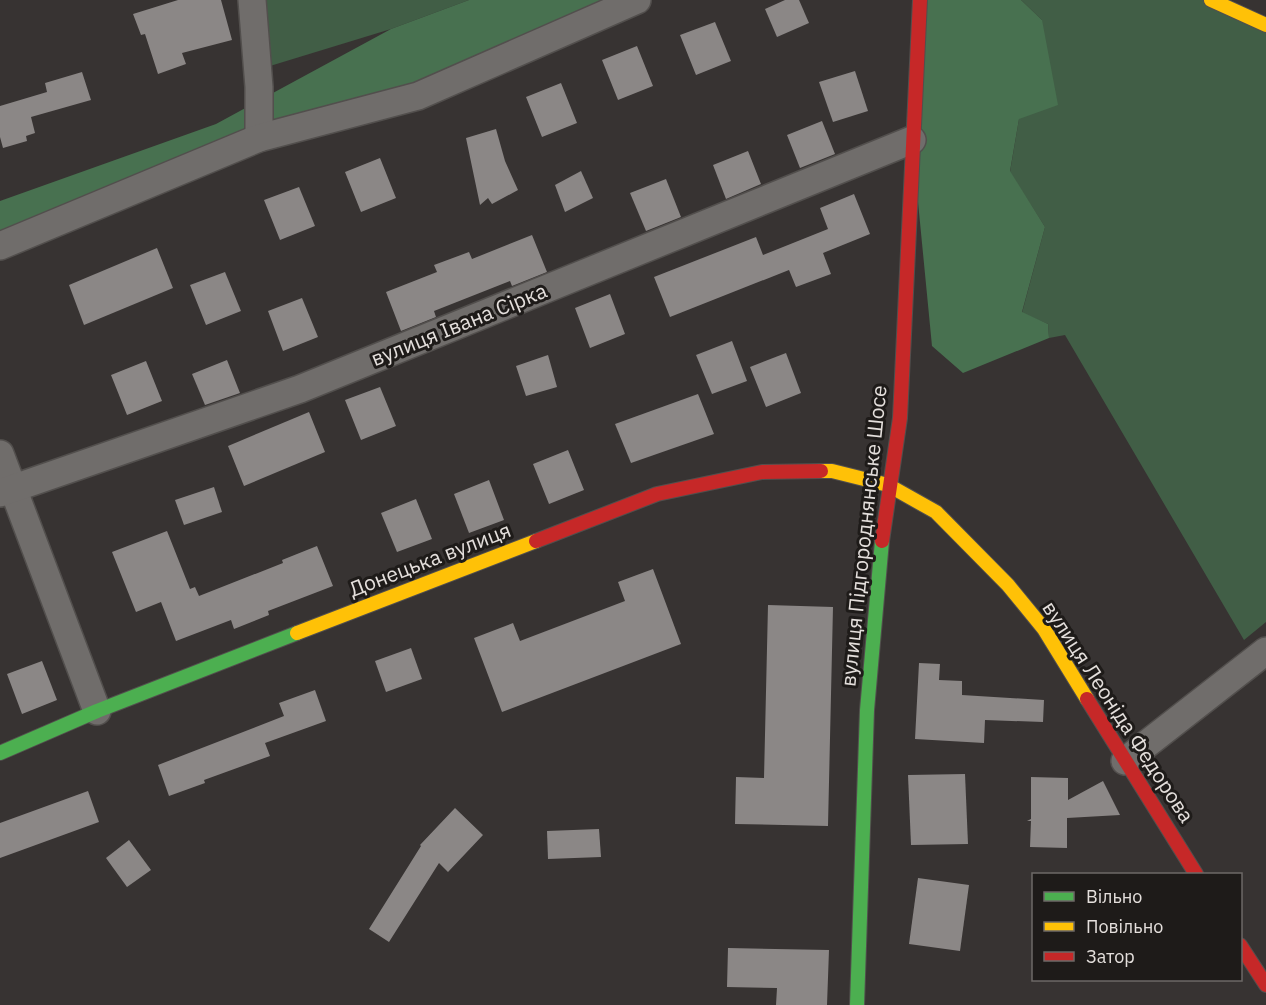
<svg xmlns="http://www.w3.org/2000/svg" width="1266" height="1005" viewBox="0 0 1266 1005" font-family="'IBM Plex Sans',sans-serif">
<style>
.green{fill:#415e46}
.forest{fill:#487150}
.building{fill:#8b8786}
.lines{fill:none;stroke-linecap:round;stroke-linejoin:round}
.street-casing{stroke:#524f4d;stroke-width:30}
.fast-casing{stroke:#524f4d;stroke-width:16}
.slow-casing{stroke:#524f4d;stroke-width:16}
.jam-casing{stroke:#524f4d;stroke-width:16}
.street{stroke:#706d6b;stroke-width:27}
.fast{stroke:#4caf50;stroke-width:14}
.slow{stroke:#ffc107;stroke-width:14}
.jam{stroke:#c62828;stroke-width:14}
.labels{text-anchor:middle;stroke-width:6;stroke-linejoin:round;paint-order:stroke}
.street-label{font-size:21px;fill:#e4dfdc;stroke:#1e1b19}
</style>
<rect width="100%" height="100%" fill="#373332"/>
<g class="green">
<polygon points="256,0 469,0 391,29 270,66"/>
<polygon points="1021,0 1211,0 1266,25 1266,622 1244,640 1065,335 1049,338 1048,324 1022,313 1045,227 1010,172 1019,119 1042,20"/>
</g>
<g class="forest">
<polygon points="469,0 637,0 418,96 259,138 0,246 0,201 216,124 391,29"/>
<polygon points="920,0 1021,0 1042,20 1058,105 1019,119 1010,171 1045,227 1022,312 1048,324 1049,338 963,373 932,346 912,140"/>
</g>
<g class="building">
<polygon points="178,0 221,0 232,40 182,53 186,64 158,74 145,34 141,35 133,14"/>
<polygon points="785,0 799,0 809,23 777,37 765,9"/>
<polygon points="715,22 731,61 696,75 680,35"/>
<polygon points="637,46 653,86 618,100 602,60"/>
<polygon points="855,71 868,111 833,122 819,82"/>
<polygon points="82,72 91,100 31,117 35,133 26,136 27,141 3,148 0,137 0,106 47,92 45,83"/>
<polygon points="561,83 577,123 542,137 526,97"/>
<polygon points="822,121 835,154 800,168 787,135"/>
<polygon points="496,129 505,161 518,190 492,204 488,198 480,205 466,138"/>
<polygon points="748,151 761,184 726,199 713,165"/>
<polygon points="380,158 396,198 361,212 345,172"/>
<polygon points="581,171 593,198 565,212 555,185"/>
<polygon points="666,179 681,217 646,231 630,193"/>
<polygon points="299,187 315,226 280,240 264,200"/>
<polygon points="854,194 870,234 823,253 831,274 796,287 789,270 670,317 654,277 756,237 763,255 828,229 820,208"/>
<polygon points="532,235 547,272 512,286 510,281 434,311 436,317 401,331 386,292 437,272 434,265 469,252 472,259"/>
<polygon points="157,248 173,288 84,325 69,285"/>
<polygon points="225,272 241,311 206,325 190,285"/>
<polygon points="610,294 625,334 590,348 575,308"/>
<polygon points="302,298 318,337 283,351 268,311"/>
<polygon points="732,341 747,381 712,394 696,355"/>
<polygon points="786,353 801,393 766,407 750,367"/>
<polygon points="548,355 557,387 526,396 516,366"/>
<polygon points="227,360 240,393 205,405 192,374"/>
<polygon points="146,361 162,401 127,415 111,375"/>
<polygon points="380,387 396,426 361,440 345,400"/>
<polygon points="698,394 714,434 631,463 615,424"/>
<polygon points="309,412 325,452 244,486 228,446"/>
<polygon points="568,450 584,490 549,504 533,464"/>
<polygon points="489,480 504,520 469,533 454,494"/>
<polygon points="214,487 222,512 184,525 175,500"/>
<polygon points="416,499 432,539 397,552 381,513"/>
<polygon points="167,531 190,589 195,587 199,596 283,563 282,560 317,546 333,586 268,611 269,615 234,629 231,620 176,641 161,602 136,612 112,552"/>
<polygon points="653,569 681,644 502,712 474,638 513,623 520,641 625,601 618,582"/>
<polygon points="768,605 833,607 828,826 735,824 736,777 764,778"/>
<polygon points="411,648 422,679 386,692 375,661"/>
<polygon points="42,661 57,700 22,714 7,674"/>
<polygon points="919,663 940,664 939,680 962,681 962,695 1044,700 1043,722 985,720 984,743 915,739"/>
<polygon points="315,690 326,721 265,743 270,756 204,780 205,783 169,796 158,765 284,716 279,703"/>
<polygon points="965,774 968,844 911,845 908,775"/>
<polygon points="1031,777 1068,778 1068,800 1103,781 1120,815 1067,818 1067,848 1030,847 1031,821 1027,821 1031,819"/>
<polygon points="88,791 99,822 0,858 0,823"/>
<polygon points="455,808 483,835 448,872 439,863 389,942 369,929 421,846 420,845"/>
<polygon points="599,829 601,857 548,859 547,831"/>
<polygon points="129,840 151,870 127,887 106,858"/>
<polygon points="918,878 969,885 960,951 909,944"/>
<polygon points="728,948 829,950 827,1005 776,1005 777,988 727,987"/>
</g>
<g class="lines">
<g class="street-casing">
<g id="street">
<polyline points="252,0 259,87 259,138"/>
<polyline points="0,246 259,138 418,96 637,0"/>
<polyline points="0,454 97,711"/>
<polyline points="0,493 300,389 912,140"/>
<polyline points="1125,761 1266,651"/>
</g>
</g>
<g class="fast-casing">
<g id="fast">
<polyline points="0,753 97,711 297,633"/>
<polyline points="857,1005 867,710 882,541"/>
</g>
</g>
<g class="slow-casing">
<g id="slow">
<polyline points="1211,0 1266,25"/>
<polyline points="821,471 832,471 888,485 936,512 1008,585 1044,629 1087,699"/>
<polyline points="297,633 536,541"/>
</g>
</g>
<g class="jam-casing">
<g id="jam">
<polyline points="536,541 657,494 762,472 821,471"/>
<polyline points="882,541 900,418 920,0"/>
<polyline points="1087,699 1196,874"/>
<polyline points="1240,945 1266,985"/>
</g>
</g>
<use href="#street" class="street"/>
<use href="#fast" class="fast"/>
<use href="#slow" class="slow"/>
<use href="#jam" class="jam"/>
</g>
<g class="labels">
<g class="street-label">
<text transform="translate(459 325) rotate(-22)" y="7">вулиця Івана Сірка</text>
<text transform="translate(864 536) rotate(-84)" y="7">вулиця Підгороднянське Шосе</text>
<text transform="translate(430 560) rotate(-21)" y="7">Донецька вулиця</text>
<text transform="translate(1118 712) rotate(57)" y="7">вулиця Леоніда Федорова</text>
</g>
</g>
<rect x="1032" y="873" width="210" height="108" fill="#1e1b19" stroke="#6d6967" stroke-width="1.5"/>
<rect x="1044" y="892" width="30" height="9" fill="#4caf50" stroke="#6d6967" stroke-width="1.5"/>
<text x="1086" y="903" font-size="18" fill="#e4dfdc">Вільно</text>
<rect x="1044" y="922" width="30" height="9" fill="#ffc107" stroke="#6d6967" stroke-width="1.5"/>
<text x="1086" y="933" font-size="18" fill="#e4dfdc">Повільно</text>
<rect x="1044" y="952" width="30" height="9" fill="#c62828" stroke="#6d6967" stroke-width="1.5"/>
<text x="1086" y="963" font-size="18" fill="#e4dfdc">Затор</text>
</svg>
